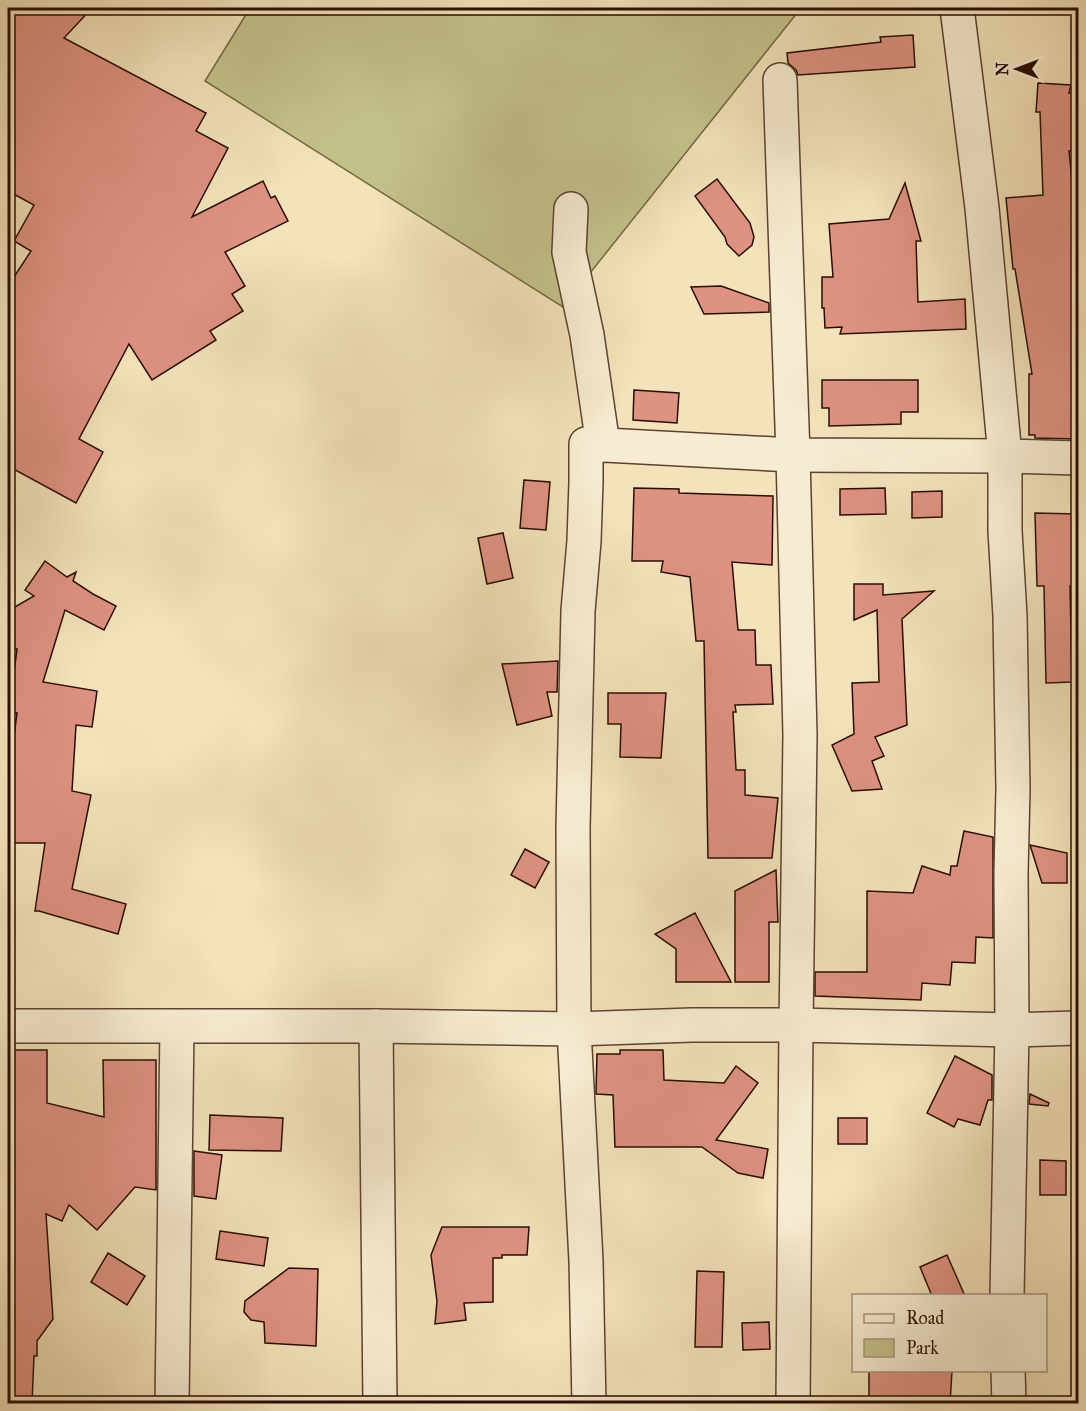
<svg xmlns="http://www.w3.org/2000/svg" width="1086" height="1411" viewBox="0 0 1086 1411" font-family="'IM FELL Great Primer',serif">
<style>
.green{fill:#c3c18a;stroke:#766746;stroke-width:1.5}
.building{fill:#de9282;stroke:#2a0d03;stroke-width:1.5}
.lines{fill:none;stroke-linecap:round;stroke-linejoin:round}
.minor-casing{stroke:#5c4231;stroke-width:36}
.minor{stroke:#f7ecd2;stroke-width:33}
</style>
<rect width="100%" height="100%" fill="#f3e2ba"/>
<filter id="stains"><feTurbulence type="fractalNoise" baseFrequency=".00333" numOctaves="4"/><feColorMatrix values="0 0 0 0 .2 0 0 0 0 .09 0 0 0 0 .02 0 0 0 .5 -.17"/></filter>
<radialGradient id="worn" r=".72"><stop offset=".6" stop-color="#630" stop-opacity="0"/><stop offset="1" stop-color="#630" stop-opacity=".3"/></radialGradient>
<polygon class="green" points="250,8 801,8 563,307 205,81"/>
<g class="building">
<polygon points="8,8 92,8 64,38 206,113 196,131 228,148 192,217 263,181 271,198 275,196 288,221 225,252 245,286 232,294 243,311 210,331 216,340 152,380 129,344 79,439 103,452 76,503 8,466 8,286 31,251 14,241 34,205 8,191"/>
<polygon points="913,35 915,67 798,75 796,70 788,63 787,53 881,42 880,37"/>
<polygon points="1038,83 1071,85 1069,93 1078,94 1078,150 1069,151 1078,242 1078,439 1035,438 1035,435 1029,435 1029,374 1032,374 1015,269 1013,269 1006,198 1043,195 1040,112 1036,112"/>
<polygon points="717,179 750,223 754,237 752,245 739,256 727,244 725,237 695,196"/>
<polygon points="905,183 921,241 916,241 918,302 965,299 966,329 840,334 842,327 825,328 824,308 822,308 822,277 833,277 829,224 889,219"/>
<polygon points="721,286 769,303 769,312 704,314 691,287"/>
<polygon points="822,380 918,380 918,412 901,412 901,424 829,426 829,408 822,408"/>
<polygon points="634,390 679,393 677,423 633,420"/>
<polygon points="524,480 550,482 546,530 520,528"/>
<polygon points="634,488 679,489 679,493 773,496 772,565 732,562 738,630 755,630 756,665 771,665 773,704 735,705 736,712 733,712 736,770 745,770 745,795 778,798 772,858 708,858 704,641 696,641 690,577 661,572 663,561 632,561"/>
<polygon points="885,488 886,514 840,515 840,489"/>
<polygon points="942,491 942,517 912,518 912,492"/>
<polygon points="1035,513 1078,514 1078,586 1070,586 1072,682 1046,683 1044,586 1037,586"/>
<polygon points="503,533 513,578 487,584 478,538"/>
<polygon points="45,561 67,577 76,572 73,581 93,594 116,606 104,630 65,610 43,682 97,691 92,727 76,725 72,791 91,795 72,889 126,904 118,934 39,911 35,911 45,843 10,843 10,823 8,823 8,785 17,713 9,712 17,649 8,643 8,611 34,596 25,590"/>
<polygon points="854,584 883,584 883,595 934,591 902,619 907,725 875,737 884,756 872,761 882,789 852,791 832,745 854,734 852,683 879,682 877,610 854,620"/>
<polygon points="558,661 557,692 547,692 552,716 517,725 502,664"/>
<polygon points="608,693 666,693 661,758 620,757 621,724 608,724"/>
<polygon points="964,831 993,837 993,938 976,937 975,963 952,962 950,985 922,983 921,1000 815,996 815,972 867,972 867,891 913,893 922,866 950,875 951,866 957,866"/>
<polygon points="1030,845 1067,853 1067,883 1042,883"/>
<polygon points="525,849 549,862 535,888 511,875"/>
<polygon points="776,870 778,922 769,922 769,982 735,982 735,891"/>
<polygon points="695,913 731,982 676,982 676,949 655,934"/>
<polygon points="9,1050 47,1050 47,1103 104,1117 103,1060 156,1060 156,1190 135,1187 97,1230 69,1205 62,1221 46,1214 53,1319 37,1341 37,1356 34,1356 32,1404 8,1404 8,1343 11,1273 8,1273 8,1071 9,1071"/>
<polygon points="620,1050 663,1050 664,1080 724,1083 736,1066 758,1083 716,1140 768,1149 763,1178 738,1173 702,1147 615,1147 613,1095 596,1094 597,1054 620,1054"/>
<polygon points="955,1056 992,1075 992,1100 988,1100 980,1125 958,1119 954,1127 927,1113"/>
<polygon points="1030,1094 1049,1103 1048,1106 1029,1104"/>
<polygon points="210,1115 283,1118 281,1151 209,1150"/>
<rect x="838" y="1118" width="29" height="26"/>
<polygon points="194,1151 222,1155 216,1199 194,1196"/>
<polygon points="1040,1160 1066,1161 1066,1195 1040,1195"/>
<polygon points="442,1227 529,1227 527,1255 502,1255 502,1258 493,1258 493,1302 464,1303 466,1320 435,1324 437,1301 431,1255"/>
<polygon points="220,1231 268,1238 264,1266 216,1259"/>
<polygon points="108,1253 145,1276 127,1305 91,1282"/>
<polygon points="947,1255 965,1296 932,1296 920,1267"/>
<polygon points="289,1268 318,1269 316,1346 265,1343 264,1322 251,1320 244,1312 245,1301"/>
<polygon points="697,1271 724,1272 722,1347 695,1347"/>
<polygon points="769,1322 770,1349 743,1350 742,1323"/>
<polygon points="869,1371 952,1371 950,1404 869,1404"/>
</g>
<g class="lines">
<g class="minor-casing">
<g id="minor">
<polyline points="957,8 982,208 1005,456 1005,531 1010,616 1013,789 1011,873 1012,1030 1007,1296"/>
<polyline points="780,80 793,455 800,735 796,1025 793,1404"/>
<polyline points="571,209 569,252 587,335 603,445"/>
<polyline points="8,1026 376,1026 574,1029 692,1025 796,1025 1012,1030 1078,1028"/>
<polyline points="376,1026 380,1404"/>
<polyline points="1008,1370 1009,1404"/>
<polyline points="172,1404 177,1027"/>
<polyline points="589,1404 586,1261 574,1029 573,828 578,611 584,541 586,482 586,444 793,455 1005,456 1078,458"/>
</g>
</g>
<use href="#minor" class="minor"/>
</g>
<rect width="1086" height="1411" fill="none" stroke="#f3e2ba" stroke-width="30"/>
<rect x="9" y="9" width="1068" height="1393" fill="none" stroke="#2a0d03" stroke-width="3"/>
<rect x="15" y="15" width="1056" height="1381" fill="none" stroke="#2a0d03" stroke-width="1.5"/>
<rect x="852" y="1294" width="195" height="78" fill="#f7ecd2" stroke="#a5937f" stroke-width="1.5"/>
<rect x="864" y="1314" width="30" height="9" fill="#f7ecd2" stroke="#a5937f" stroke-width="1.5"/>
<text x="906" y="1324" font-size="18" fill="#2a0d03">Road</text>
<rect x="864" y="1339" width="30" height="18" fill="#c3c18a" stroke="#a5937f" stroke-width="1.5"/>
<text x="906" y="1354" font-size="18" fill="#2a0d03">Park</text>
<g transform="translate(1017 69) rotate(270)" stroke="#f7ecd2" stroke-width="4.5" paint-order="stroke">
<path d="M0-4.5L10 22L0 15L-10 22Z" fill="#2a0d03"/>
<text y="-9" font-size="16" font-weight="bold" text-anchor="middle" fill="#2a0d03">N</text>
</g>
<rect width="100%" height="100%" filter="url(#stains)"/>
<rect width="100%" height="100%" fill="url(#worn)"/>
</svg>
